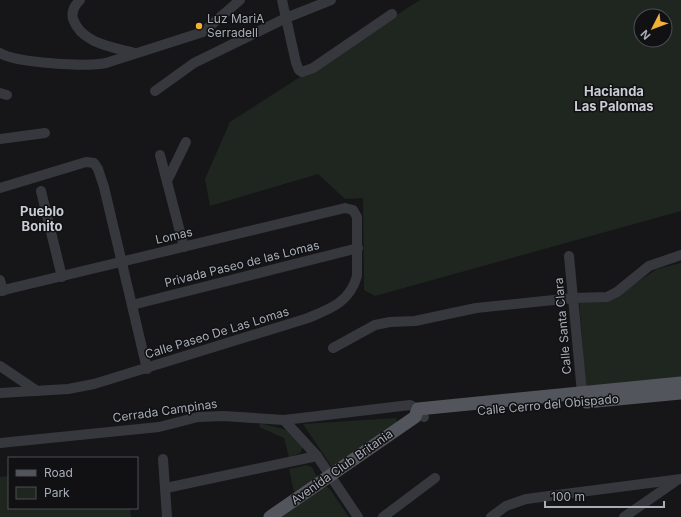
<svg xmlns="http://www.w3.org/2000/svg" width="681" height="517" viewBox="0 0 681 517" font-family="Inter,sans-serif">
<style>
.green{fill:#1e261f;fill-rule:evenodd}
.lines{fill:none;stroke-linecap:round;stroke-linejoin:round}
.minor{stroke:#37383d;stroke-width:10}
.major{stroke:#53555c;stroke-width:13}
.poi-dot{fill:#f2b134;stroke:#111113;stroke-width:1.5}
.labels{text-anchor:middle;stroke-width:3;stroke-linejoin:round;paint-order:stroke}
.poi-label{font-size:12px;fill:#a8adb8;stroke:#111113;text-anchor:start}
.street-label{font-size:12px;fill:#a8adb8;stroke:#111113}
.neighbourhood-label{font-size:13px;font-weight:bold;fill:#c9ccd4;stroke:#111113}
</style>
<rect width="100%" height="100%" fill="#161618"/>
<g class="green">
<path d="M420 0H681V211L375 296 364 290 363 198 345 199 318 174 210 206 205 179 230 122ZM641 16H665V40H641Z"/>
<polygon points="681,263 681,381 586,391 579,301 612,299 657,269"/>
<polygon points="396,418 397,422 332,467 303,424"/>
<polygon points="260,423 287,430 303,447 300,453 289,457 284,438 259,427"/>
<polygon points="306,465 312,467 317,477 294,492 289,469"/>
<polygon points="9,476 9,508 130,508 131,517 0,517 0,477"/>
<polygon points="325,486 329,488 349,517 277,517"/>
</g>
<g class="lines">
<g class="minor">
<path d="M80 0C75 5 71 12 73 19 82 44 113 47 135 53"/>
<polyline points="282,0 296,63 299,70 302,72 313,68 392,14"/>
<path d="M0 53C16 63 87 67 106 63L203 32 240 0"/>
<polyline points="155,91 194,63 286,18 331,0"/>
<polyline points="0,93 7,95"/>
<polyline points="0,139 45,133"/>
<polyline points="160,155 184,247"/>
<polyline points="167,181 186,142"/>
<polyline points="0,188 86,162 94,163 98,169 104,187 147,369"/>
<polyline points="41,191 62,277"/>
<polyline points="569,256 582,393"/>
<polyline points="0,280 3,291"/>
<path d="M0 291 345 208 353 210 357 217V276C350 302 330 309 308 318L94 384 68 389 0 393"/>
<polyline points="132,305 358,248"/>
<polyline points="333,348 375,325 390,322 415,321 476,308 573,298 607,297 617,292 649,266 681,255"/>
<polyline points="0,366 37,391"/>
<polyline points="284,420 317,456 358,517"/>
<polyline points="0,443 159,427 198,417 224,416 284,420 410,405 418,409 424,417"/>
<polyline points="163,459 167,517"/>
<polyline points="166,488 317,456"/>
<polyline points="383,517 435,478"/>
<polyline points="491,517 506,506 526,499 681,479"/>
<polyline points="624,517 676,481"/>
</g>
<g class="major">
<polyline points="586,402 681,393"/>
<polyline points="270,517 415,417 418,409 681,383"/>
</g>
</g>
<circle class="poi-dot" cx="199" cy="26" r="4"/>
<g class="labels">
<g class="poi-label">
<text x="207" y="23">Luz MariA<tspan x="207" dy="14">Serradell</tspan></text>
</g>
<g class="street-label">
<text transform="translate(174 236) rotate(-13)" y="4">Lomas</text>
<text transform="translate(242 264) rotate(-14)" y="4">Privada Paseo de las Lomas</text>
<text transform="translate(563 326) rotate(-95)" y="4">Calle Santa Clara</text>
<text transform="translate(217 333) rotate(-17)" y="4">Calle Paseo De Las Lomas</text>
<text transform="translate(548 405) rotate(-5)" y="4">Calle Cerro del Obispado</text>
<text transform="translate(165 411) rotate(-8)" y="4">Cerrada Campinas</text>
<text transform="translate(342 467) rotate(-35)" y="4">Avenida Club Britania</text>
</g>
<g class="neighbourhood-label">
<text x="614" y="96">Hacianda<tspan x="614" dy="15">Las Palomas</tspan></text>
<text x="42" y="216">Pueblo<tspan x="42" dy="15">Bonito</tspan></text>
</g>
</g>
<rect x="8" y="457" width="130" height="52" fill="#111113" stroke="#4d4f55"/>
<rect x="16" y="470" width="20" height="6" fill="#53555c" stroke="#4d4f55"/>
<text x="44" y="477" font-size="12" fill="#a8adb8">Road</text>
<rect x="16" y="487" width="20" height="12" fill="#1e261f" stroke="#4d4f55"/>
<text x="44" y="497" font-size="12" fill="#a8adb8">Park</text>
<g transform="translate(653 28) rotate(228)"><circle r="19" fill="#111113" stroke="#4d4f55"/>
<path d="M0-3L7 15L0 10L-7 15Z" fill="#f2b134"/>
<text y="-6" font-size="11" font-weight="bold" text-anchor="middle" fill="#a8adb8">N</text>
</g>
<path d="M545 501v6h119v-6" fill="none" stroke="#a8adb8" stroke-width="2"/>
<text x="551" y="501" font-size="12" fill="#a8adb8" stroke="#111113" stroke-width="3" paint-order="stroke">100 m</text>
</svg>
